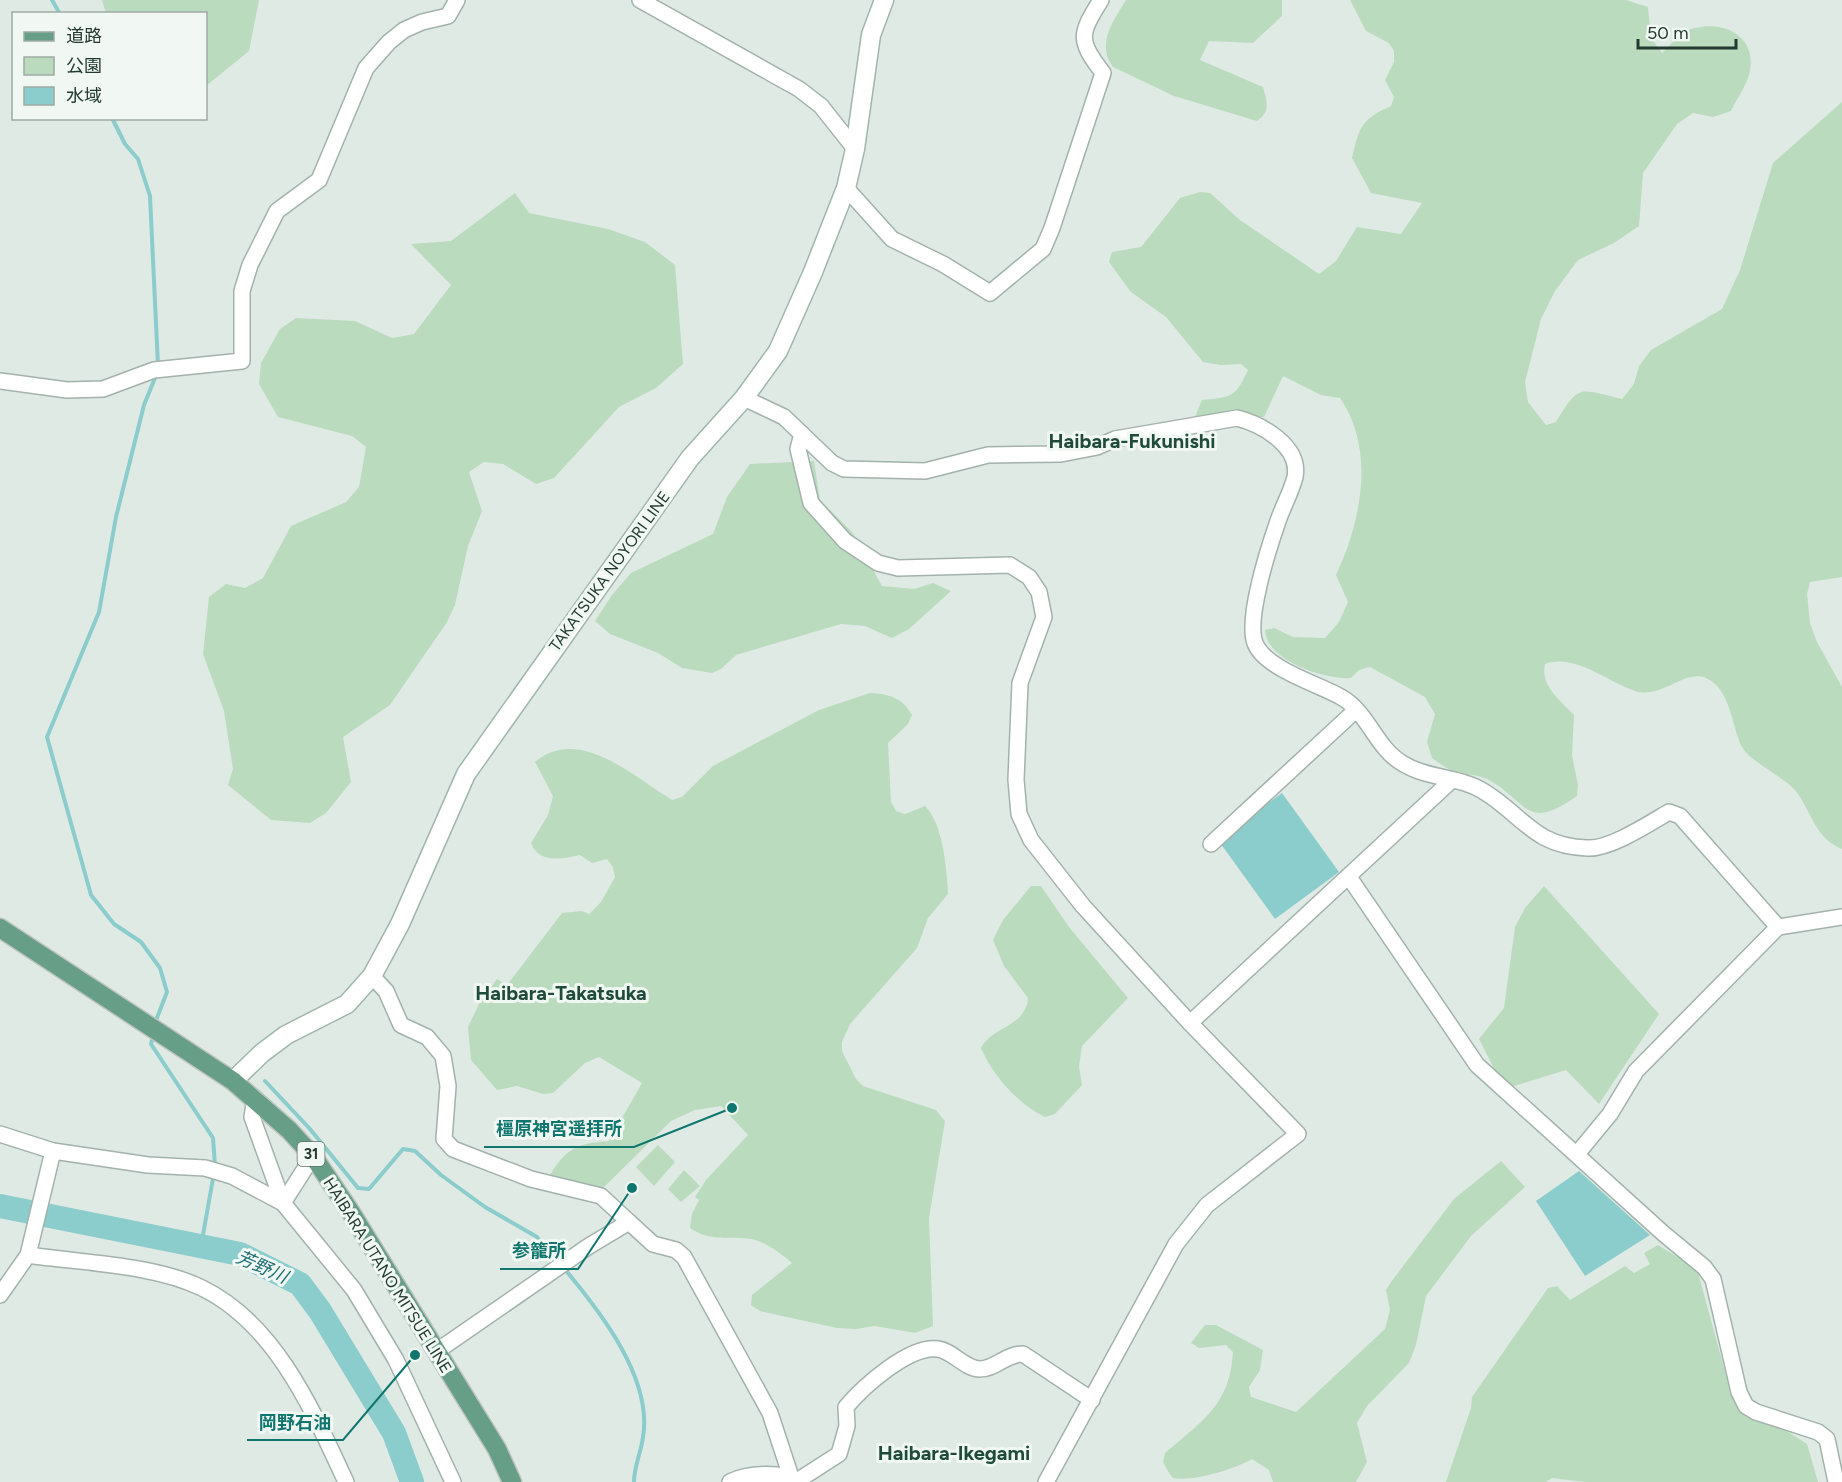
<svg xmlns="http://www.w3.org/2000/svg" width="1842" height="1482" viewBox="0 0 1842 1482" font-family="Figtree,'Noto Sans JP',sans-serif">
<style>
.green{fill:#badbbe}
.water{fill:#8bcccd}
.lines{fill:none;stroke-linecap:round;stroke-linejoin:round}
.stream{stroke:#8bcccd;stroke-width:4}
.river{stroke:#8bcccd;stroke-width:24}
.street-casing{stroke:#a3b2ab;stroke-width:18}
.secondary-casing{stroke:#a0b6ab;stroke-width:21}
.primary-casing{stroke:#bdc4c1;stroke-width:21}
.street{stroke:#fff;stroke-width:15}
.secondary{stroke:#fff;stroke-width:18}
.primary{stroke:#679e88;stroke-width:18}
.labels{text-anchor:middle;stroke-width:6;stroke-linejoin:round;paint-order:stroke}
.shield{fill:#f1f7f3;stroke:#60736a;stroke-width:1.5}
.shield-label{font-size:15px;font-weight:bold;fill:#223a30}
.street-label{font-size:16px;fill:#223a30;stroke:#f1f7f3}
.water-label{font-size:18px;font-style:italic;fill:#1f7172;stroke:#f1f7f3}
.quarter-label{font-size:20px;font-weight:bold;fill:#1f4b3a;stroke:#f1f7f3}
.leader{fill:none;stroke:#0f766e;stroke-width:2}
.callout-dot{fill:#0f766e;stroke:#f1f7f3;stroke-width:2}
.callout-label{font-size:18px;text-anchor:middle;font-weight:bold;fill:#0f766e;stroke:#f1f7f3;stroke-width:6;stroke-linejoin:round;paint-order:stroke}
</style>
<rect width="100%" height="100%" fill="#e0eae5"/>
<g class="green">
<polygon points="102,0 259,0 249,51 206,86 206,14 106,13"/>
<path d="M1126 0H1282V16L1253 43 1209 41 1200 60 1263 87C1267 102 1271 111 1257 121L1174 96 1113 67C1096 44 1113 21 1126 0Z"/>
<path d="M1350 0H1626L1648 7 1651 38 1662 53C1669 47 1677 35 1686 31 1720 17 1762 35 1748 78 1744 89 1736 100 1731 111L1713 117 1693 113 1677 124 1643 173 1639 226 1614 243 1578 260 1555 291 1541 319 1525 382 1528 402 1546 425 1556 422C1580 383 1578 389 1622 399L1634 384 1639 366 1651 350 1722 309 1740 270 1773 163 1842 102V577L1810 582 1807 594 1810 623 1817 642 1842 687V849C1816 839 1812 814 1798 794 1787 778 1750 762 1742 747 1732 728 1731 691 1708 679 1686 667 1662 700 1635 691 1608 682 1574 653 1545 664 1540 686 1560 700 1574 715L1572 755 1578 785 1577 796C1524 833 1529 801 1487 779 1479 775 1469 775 1460 773 1450 771 1440 764 1432 758L1427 742 1435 714 1425 697 1370 667 1359 670 1351 678C1325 680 1266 661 1265 630L1274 628 1293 637 1325 638 1339 622 1348 602 1336 575C1361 522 1376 450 1340 398L1321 395 1283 376 1264 417H1195L1202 400C1232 397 1235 398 1248 370L1241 364 1221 365 1203 362 1166 317 1131 292 1109 262 1112 252 1141 247 1180 198 1200 192 1210 193 1240 220 1319 274 1336 261 1357 227 1401 234 1422 203 1371 193 1352 158C1359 128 1361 119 1391 106L1394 97 1385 80 1394 62V51L1389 43 1366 31Z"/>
<polygon points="515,193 529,213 608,229 645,242 675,265 683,364 656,388 619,407 554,478 536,484 503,464 484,462 469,472 482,511 468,546 455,605 447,622 390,705 343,737 351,782 326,813 310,823 271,820 228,785 233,769 224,711 203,654 209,597 226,584 245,588 263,578 291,526 346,502 359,487 366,447 352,436 278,417 259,384 261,363 280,329 296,318 355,321 392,338 414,334 451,285 411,244 451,241"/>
<polygon points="814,461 820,500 852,532 882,586 914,589 933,583 951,591 909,629 892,638 865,626 841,624 736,655 721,669 712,673 682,668 658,653 610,634 595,621 612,595 631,573 713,534 727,497 750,464"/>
<path d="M870 693C888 694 902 697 912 715L908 724 888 743 891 802 896 811 905 814 925 806C943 823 947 870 948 894L928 918 917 948 850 1024 842 1042V1051L856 1079 863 1086 936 1110 945 1121 929 1218 933 1326 915 1333 875 1326 856 1329 837 1328 760 1311 751 1305 752 1295 792 1263C780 1253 766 1242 751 1239 728 1236 710 1242 690 1228L692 1214 699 1200 695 1197 706 1180 748 1135 721 1106 695 1110 671 1121 599 1192 549 1177C565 1149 577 1143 609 1141L642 1083 599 1057 585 1063 553 1093 543 1094 517 1086 497 1090 471 1060 468 1027 479 1004 497 979 507 985 562 913 582 911 589 914 601 902 615 877 613 867 607 859 592 863 580 855C561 859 539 864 531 843L548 815 553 796 535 762C579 725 634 777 672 800L682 797 713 766 819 710Z"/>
<path d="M1031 886H1041L1069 927 1128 998 1082 1046 1079 1066 1082 1085 1055 1114 1045 1117C1018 1104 993 1076 981 1048 992 1026 1026 1027 1028 998L1004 966 993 940 1003 920Z"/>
<polygon points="1544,886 1659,1014 1599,1104 1566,1070 1511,1087 1497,1074 1479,1039 1504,1008 1515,927 1525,908"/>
<polygon points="658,1145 675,1162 654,1186 636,1167"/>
<path d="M1501 1161 1525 1187 1471 1236 1426 1296 1416 1345 1409 1363 1367 1406 1357 1423 1367 1462 1356 1482H1273L1269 1470 1252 1459C1235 1469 1193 1482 1173 1478 1169 1474 1166 1467 1163 1462L1165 1453C1202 1421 1230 1405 1233 1352L1226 1345 1199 1348 1191 1343 1205 1325H1216L1263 1350 1260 1370 1249 1387 1251 1397 1296 1412 1385 1329 1390 1310 1386 1290 1391 1282 1454 1199Z"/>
<polygon points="684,1170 700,1186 681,1202 668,1189"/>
<polygon points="1658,1245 1697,1269 1730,1390 1738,1400 1807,1444 1818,1482 1585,1482 1552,1478 1546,1482 1446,1482 1471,1408 1472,1397 1548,1288 1557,1286 1570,1300 1625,1266 1634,1273 1650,1264 1644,1253"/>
</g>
<g class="water">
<polygon points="1282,793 1339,872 1275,919 1218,840"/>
<polygon points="1579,1171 1650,1235 1585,1276 1536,1201"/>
</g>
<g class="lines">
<g class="stream">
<polyline points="52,0 60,14"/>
<polyline points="112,118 125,144 138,159 150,196 158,366"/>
<polyline points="155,1023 167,992 160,968 141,942 114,924 91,895 47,737 99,612 116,517 144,405 157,373"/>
<polyline points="153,1036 151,1044 213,1138 215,1166"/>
<polyline points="265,1081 310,1129 358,1188 369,1189 403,1149 415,1151 441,1175 485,1207 537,1237 558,1262"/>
<polyline points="201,1246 214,1173"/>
<path d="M563 1267C599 1310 653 1378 643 1437 641 1453 634 1466 634 1482"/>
</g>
<polyline class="river" points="0,1206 240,1254 300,1284 320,1311 394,1433 412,1482"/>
<g class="street-casing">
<g id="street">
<polyline points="640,0 799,89 821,106 855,149"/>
<path d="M846 188 892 239 943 264 990 293 1043 249 1052 228 1103 73C1078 40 1079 35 1101 0"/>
<polyline points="0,381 67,390 103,389 154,370 242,361 242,291 250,265 277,211 319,180 366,68 389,42 404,30 422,22 448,16 457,0"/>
<path d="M744 398 784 417 832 463 844 469 925 471 988 455 1061 454 1097 447 1115 439 1237 418C1261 424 1301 446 1295 477 1291 493 1282 508 1277 524 1268 550 1246 619 1255 643 1264 668 1318 684 1341 697 1368 712 1376 748 1402 763 1427 779 1458 776 1483 791 1523 815 1533 846 1587 848 1609 850 1650 823 1669 812L1680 816 1778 927"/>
<polyline points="802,434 798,449 811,503 845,541 878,563 898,568 1010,565 1029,577 1039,592 1044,617 1020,683 1016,780 1019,814 1031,840 1083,906 1190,1023 1298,1134 1207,1205 1176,1244 1046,1482"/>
<polyline points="1211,844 1356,710"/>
<polyline points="1349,877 1477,1065 1664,1234 1704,1267 1713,1279 1739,1392 1746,1406 1756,1412 1818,1432 1827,1439 1836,1482"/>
<polyline points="372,976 386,991 401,1025 427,1037 443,1056 448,1086 444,1139 453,1149 531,1179 601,1196 629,1222"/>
<polyline points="1190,1023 1452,780"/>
<polyline points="255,1098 252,1117 283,1203"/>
<polyline points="0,1134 53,1151 148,1165 205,1168 232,1176 283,1203 354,1290 396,1360 453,1482"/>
<polyline points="1577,1154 1610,1114 1636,1071 1778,927 1842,917"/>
<polyline points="283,1203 313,1156"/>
<path d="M28 1255C81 1263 153 1264 202 1288 276 1324 313 1411 346 1482"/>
<polyline points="0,1295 28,1255 53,1151"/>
<polyline points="437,1351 589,1246 629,1222 653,1244 676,1250 684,1257 770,1413 791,1477"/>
<path d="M797 1481 839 1454 847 1426 846 1407C863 1387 909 1345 938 1349 953 1351 965 1369 980 1369 995 1369 1006 1354 1023 1354L1092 1400"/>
<path d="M730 1482C747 1473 782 1471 798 1482"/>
</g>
</g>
<g class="secondary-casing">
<polyline id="secondary" points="233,1081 262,1053 286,1035 347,1004 372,976 400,924 466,774 690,458 744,398 778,351 813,272 846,188 855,149 871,35 884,0"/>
</g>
<g class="primary-casing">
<polyline id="primary" points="0,928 233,1081 289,1130 313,1156 350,1211 497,1449 512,1482"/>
</g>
<use href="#street" class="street"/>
<use href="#secondary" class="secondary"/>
<use href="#primary" class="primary"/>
</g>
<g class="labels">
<rect class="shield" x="297.5" y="1142" width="27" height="24" rx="4.5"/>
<g class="shield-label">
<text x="311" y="1159">31</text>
</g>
<g class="street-label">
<text transform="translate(609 571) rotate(-54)" y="6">TAKATSUKA NOYORI LINE</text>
<text transform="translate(388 1275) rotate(58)" y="6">HAIBARA UTANO MITSUE LINE</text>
</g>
<g class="water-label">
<text transform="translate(262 1267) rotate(24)" y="6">芳野川</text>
</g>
<g class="quarter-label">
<text x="1132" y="448">Haibara-Fukunishi</text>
<text x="561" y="1000">Haibara-Takatsuka</text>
<text x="954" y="1460">Haibara-Ikegami</text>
</g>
</g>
<path class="leader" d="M732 1108L634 1147H484M632 1188L578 1269H500M415 1355L343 1440H247"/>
<g class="callout-dot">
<circle cx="732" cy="1108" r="6"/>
<circle cx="632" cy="1188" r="6"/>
<circle cx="415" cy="1355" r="6"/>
</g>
<g class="callout-label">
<text x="559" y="1135">橿原神宮遥拝所</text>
<text x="539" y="1257">参籠所</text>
<text x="295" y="1429">岡野石油</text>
</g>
<rect x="12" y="12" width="195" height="108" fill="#f1f7f3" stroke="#9eaba5" stroke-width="1.5"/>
<rect x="24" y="32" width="30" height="9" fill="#679e88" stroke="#9eaba5" stroke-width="1.5"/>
<text x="66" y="42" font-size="18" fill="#223a30">道路</text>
<rect x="24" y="57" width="30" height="18" fill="#badbbe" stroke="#9eaba5" stroke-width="1.5"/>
<text x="66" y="72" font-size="18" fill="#223a30">公園</text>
<rect x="24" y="87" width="30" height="18" fill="#8bcccd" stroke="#9eaba5" stroke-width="1.5"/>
<text x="66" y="102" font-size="18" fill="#223a30">水域</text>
<path d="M1638 39v9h98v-9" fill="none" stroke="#223a30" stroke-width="3"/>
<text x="1647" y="39" font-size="18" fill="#223a30" stroke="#f1f7f3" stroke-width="4.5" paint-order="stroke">50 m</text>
</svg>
